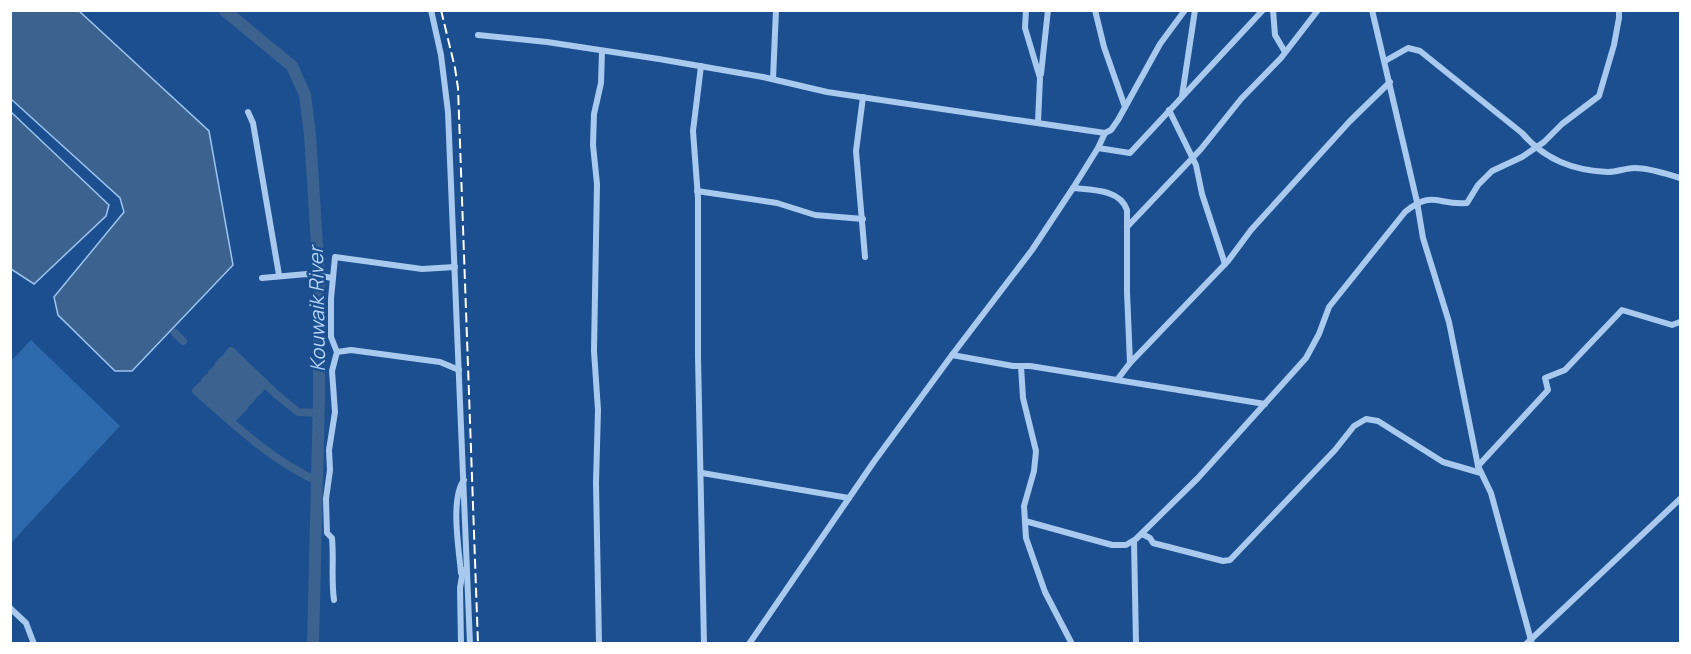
<svg xmlns="http://www.w3.org/2000/svg" width="1691" height="654" viewBox="0 0 1691 654" font-family="Manrope,sans-serif">
<style>
.green{fill:#2e69ad}
.water{fill:#3c6290;stroke:#9cc4f0;stroke-width:1.5}
.lines{fill:none;stroke-linecap:round;stroke-linejoin:round}
.canal{stroke:#3c6290;stroke-width:8}
.river{stroke:#3c6290;stroke-width:12}
.minor{stroke:#a9c9ee;stroke-width:6}
.rail{stroke:#fff;stroke-width:2;stroke-dasharray:10 4.5;stroke-linecap:butt}
.labels{text-anchor:middle;stroke-width:5;stroke-linejoin:round;paint-order:stroke}
.water-label{font-size:20px;font-style:italic;fill:#b5d3f5;stroke:#1b4f8f}
</style>
<rect width="100%" height="100%" fill="#1b4f8f"/>
<polygon class="green" points="31,340 120,426 11,543 11,361"/>
<g class="water">
<polygon points="10,11 79,11 209,131 233,265 132,371 115,371 58,315 54,297 124,212 120,198 11,99"/>
<polygon points="11,112 109,205 106,216 34,284 11,269"/>
</g>
<g class="lines">
<g class="canal">
<polyline points="175,333 183,341"/>
<path d="M317 481C271 460 234 424 196 391L201 386 234 417 238 413 205 381 208 378 242 409 245 405 212 373 216 369 249 401 253 396 219 364 223 360 256 393 261 388 227 356 231 351 277 395 298 412 318 413"/>
</g>
<polyline class="river" points="224,10 292,66 305,95 310,135 319,276 319,398 313,644"/>
<g class="minor">
<polyline points="431,10 441,55 448,112 470,644"/>
<polyline points="1026,10 1025,28 1040,78 1038,122"/>
<polyline points="1095,10 1104,47 1125,107"/>
<polyline points="1273,10 1275,35 1285,52"/>
<polyline points="1372,10 1417,202 1423,238 1449,322 1478,466 1491,493 1532,644"/>
<polyline points="478,35 547,42 659,59 763,77 827,92 1105,133"/>
<path d="M1385 61 1408 48 1420 51 1522 133C1544 159 1574 171 1608 172 1617 172 1626 168 1635 168 1650 168 1666 174 1680 178"/>
<polyline points="701,66 693,131 698,198 698,357 704,644"/>
<polyline points="1041,74 1048,10"/>
<polyline points="773,79 776,10"/>
<polyline points="1182,96 1195,10"/>
<polyline points="863,97 856,151 865,257"/>
<polyline points="1169,110 1196,165 1202,194 1225,264"/>
<polyline points="248,112 253,123 279,275"/>
<polyline points="1098,148 1130,153 1263,10"/>
<polyline points="697,191 777,203 815,215 863,219"/>
<polyline points="1127,227 1201,149 1241,99 1281,58 1318,10"/>
<polyline points="262,278 307,274 333,278"/>
<polyline points="337,352 351,350 440,362 459,370"/>
<path d="M952 355 1013 366H1030L1117 380 1130 363 1127 292V210C1120 189 1092 190 1073 188"/>
<polyline points="1130,363 1228,261 1251,230 1350,121 1390,82"/>
<polyline points="1021,366 1023,398 1036,451 1034,471 1024,506 1026,538 1045,592 1072,644"/>
<polyline points="1117,380 1265,404"/>
<polyline points="1478,466 1548,390 1545,378 1565,370 1622,310 1672,325 1680,322"/>
<polyline points="702,473 849,498"/>
<path d="M1025 521 1112 545H1126L1136 539 1198 478 1306 358 1319 334 1329 307 1405 212C1433 189 1438 206 1467 203L1478 185 1492 171 1522 157 1544 142 1562 124 1599 96 1614 45 1619 18V10"/>
<polyline points="1142,534 1150,538 1153,543 1223,561 1230,560 1335,450 1354,426 1366,419 1378,421 1443,462 1481,473"/>
<polyline points="1134,541 1136,644"/>
<path d="M461 573C459 550 450 498 464 480"/>
<path d="M334 600C331 579 334 559 332 538L327 533 326 499 330 470 329 450 335 412 332 371 337 352 331 337V299L335 257 422 269 455 267"/>
<polyline points="10,608 26,623 34,644"/>
<polyline points="461,644 460,588 463,570"/>
<polyline points="599,644 596,483 598,410 594,351 597,184 593,145 594,114 601,83 602,51"/>
<polyline points="749,644 873,463 952,355 1032,250 1073,188 1098,148 1105,133 1111,130 1118,120 1160,44 1185,10"/>
<polyline points="1526,644 1680,499"/>
</g>
<polyline class="rail" points="441,10 455,68 458,88 478,644"/>
</g>
<g class="labels">
<g class="water-label">
<text transform="translate(317 309) rotate(-91)" y="7">Kouwaik River</text>
</g>
</g>
<rect width="1691" height="654" fill="none" stroke="#ffffff" stroke-width="24"/>
</svg>
